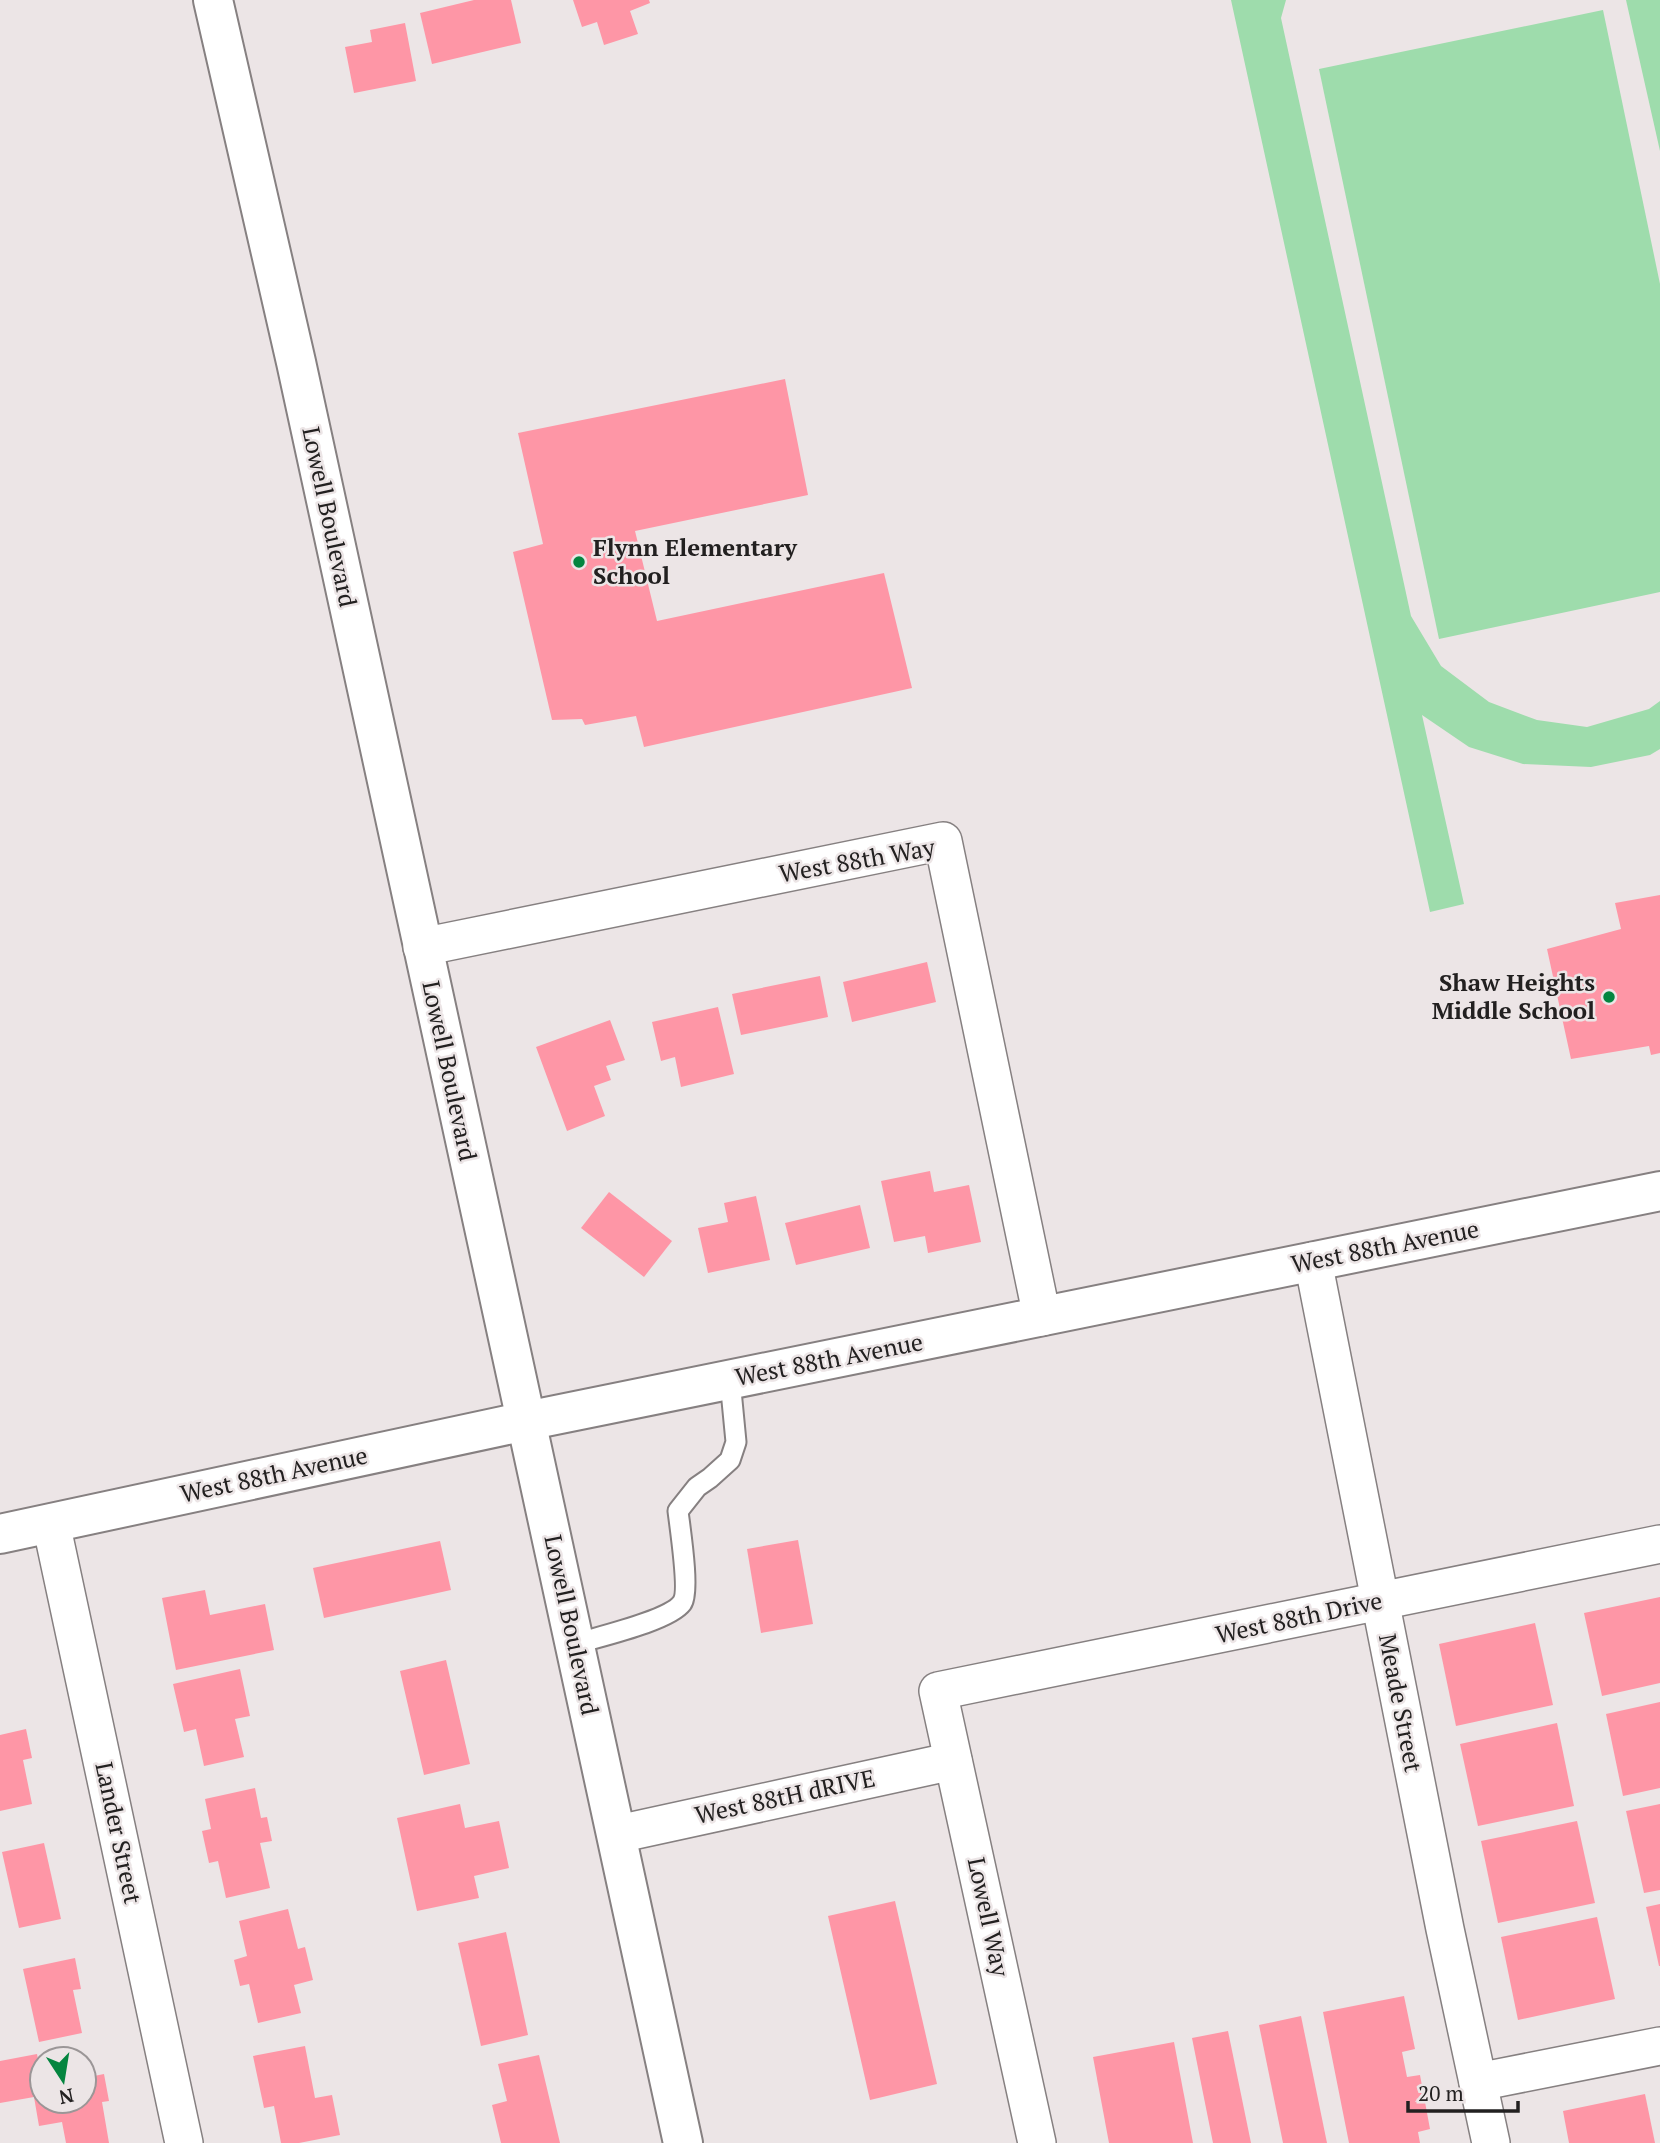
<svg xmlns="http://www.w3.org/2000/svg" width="1660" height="2143" viewBox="0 0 1660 2143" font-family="'PT Serif',serif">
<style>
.green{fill:#9edcac}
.building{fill:#fe96a6}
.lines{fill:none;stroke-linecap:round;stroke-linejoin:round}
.service-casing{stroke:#868081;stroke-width:23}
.minor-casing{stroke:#868081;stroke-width:40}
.tertiary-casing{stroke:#868081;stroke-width:42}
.service{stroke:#fff;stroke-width:19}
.minor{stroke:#fff;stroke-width:37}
.tertiary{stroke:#fff;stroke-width:38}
.poi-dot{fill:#04853f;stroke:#ece5e6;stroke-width:2.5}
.labels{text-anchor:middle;stroke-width:5;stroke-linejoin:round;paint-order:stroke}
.street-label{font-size:24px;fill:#222020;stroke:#ece5e6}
.poi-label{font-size:24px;font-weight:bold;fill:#222020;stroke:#ece5e6;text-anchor:start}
</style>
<rect width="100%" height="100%" fill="#ece5e6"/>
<g class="green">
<polygon points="1231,0 1286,0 1281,18 1411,616 1441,666 1489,702 1537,720 1587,727 1649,709 1660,701 1660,749 1650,755 1591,767 1523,764 1469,747 1422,715 1464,904 1430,912"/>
<polygon points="1626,0 1660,0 1660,151"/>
<polygon points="1603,10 1660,284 1660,592 1439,639 1319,69"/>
</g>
<g class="building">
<polygon points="474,0 511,0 521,43 432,64 420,13"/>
<polygon points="573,0 649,0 650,3 630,11 638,34 604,45 597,22 582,27"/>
<polygon points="405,23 416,81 354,93 345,47 372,42 370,30"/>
<polygon points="785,379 808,495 635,531 657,621 884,573 912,688 644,747 636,716 585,725 582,719 552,720 513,552 543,544 518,433"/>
<polygon points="1660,895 1660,1053 1651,1055 1649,1046 1571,1059 1547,949 1621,929 1615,903"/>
<polygon points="927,962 936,1002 852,1022 843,982"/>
<polygon points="820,976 828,1017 741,1035 732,994"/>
<polygon points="718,1007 734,1074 681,1087 675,1057 661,1061 652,1022"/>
<polygon points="610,1020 625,1060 606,1066 611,1080 594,1086 605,1116 567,1131 536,1047"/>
<polygon points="930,1171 934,1192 969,1185 981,1242 928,1253 925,1236 894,1242 881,1181"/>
<polygon points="609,1192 672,1241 644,1277 581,1228"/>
<polygon points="756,1196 770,1260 708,1273 698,1228 728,1222 724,1203"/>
<polygon points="860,1205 870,1248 796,1265 785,1223"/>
<polygon points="798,1540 813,1624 761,1633 747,1549"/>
<polygon points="440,1541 451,1590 324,1618 313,1568"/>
<polygon points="205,1590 210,1615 265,1604 274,1650 176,1670 162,1598"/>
<polygon points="1660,1597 1660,1683 1602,1696 1584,1613"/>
<polygon points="1535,1623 1553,1705 1456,1726 1439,1644"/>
<polygon points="446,1660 470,1764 424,1775 400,1671"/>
<polygon points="240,1669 250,1716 235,1719 244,1757 204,1766 196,1729 184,1732 173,1684"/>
<polygon points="1660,1702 1660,1788 1623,1796 1606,1714"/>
<polygon points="1557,1723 1574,1806 1478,1826 1460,1744"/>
<polygon points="26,1729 32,1758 23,1760 32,1804 0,1811 0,1735"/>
<polygon points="255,1788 261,1818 267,1817 272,1841 260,1843 270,1888 226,1898 218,1861 209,1863 202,1831 211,1829 205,1799"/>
<polygon points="460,1804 465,1828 499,1821 509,1868 474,1876 479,1898 417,1911 397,1818"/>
<polygon points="1660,1804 1660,1890 1644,1893 1626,1811"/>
<polygon points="1577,1821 1595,1903 1498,1923 1481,1841"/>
<polygon points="44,1843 61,1919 19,1928 2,1852"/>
<polygon points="895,1901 937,2084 870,2100 828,1916"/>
<polygon points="1660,1904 1660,1966 1659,1966 1646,1907"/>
<polygon points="288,1909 298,1949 305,1947 313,1980 294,1985 301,2013 258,2023 249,1984 240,1986 234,1960 247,1956 239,1921"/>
<polygon points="1597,1917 1615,1999 1518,2020 1501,1937"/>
<polygon points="506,1932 528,2035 481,2046 458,1943"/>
<polygon points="75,1958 81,1989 73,1990 82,2033 39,2042 23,1969"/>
<polygon points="1404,1996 1415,2049 1402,2052 1407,2077 1420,2075 1430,2129 1418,2132 1420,2143 1349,2143 1323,2012"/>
<polygon points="1301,2016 1327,2143 1283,2143 1259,2025"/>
<polygon points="1228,2031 1251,2143 1213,2143 1192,2038"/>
<polygon points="1174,2042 1193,2143 1109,2143 1093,2057"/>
<polygon points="305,2046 315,2098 332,2095 340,2135 299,2143 281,2143 274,2106 264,2108 253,2056"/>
<polygon points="37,2054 42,2080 42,2101 84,2101 84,2078 104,2074 109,2101 102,2102 109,2143 66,2143 62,2122 39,2126 34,2097 0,2103 0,2061"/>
<polygon points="539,2055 560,2143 501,2143 492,2105 507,2101 498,2064"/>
<polygon points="1645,2094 1655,2143 1569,2143 1563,2111"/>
</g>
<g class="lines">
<g class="service-casing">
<path id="service" d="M575 1644C597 1637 669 1621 682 1603 690 1592 680 1528 678 1511L697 1487 710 1478 730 1460 736 1442 730 1380"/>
</g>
<g class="minor-casing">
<g id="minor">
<polyline points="422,947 943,841 1042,1317"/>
<polyline points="1313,1261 1445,1929 1491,2143"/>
<polyline points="51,1523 184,2143"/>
<polyline points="618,1834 953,1761"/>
<polyline points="1478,2082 1660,2046"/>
<polyline points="1037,2143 938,1691 1660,1544"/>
</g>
</g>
<g class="tertiary-casing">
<g id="tertiary">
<polyline points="213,0 296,362 683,2143"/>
<polyline points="0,1534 526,1421 1660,1191"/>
</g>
</g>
<use href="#service" class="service"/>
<use href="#minor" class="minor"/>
<use href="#tertiary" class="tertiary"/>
</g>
<g class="poi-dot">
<circle cx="579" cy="562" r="7"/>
<circle cx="1609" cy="997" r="7"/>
</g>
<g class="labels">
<g class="street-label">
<text transform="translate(329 517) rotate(78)" y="8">Lowell Boulevard</text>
<text transform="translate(857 861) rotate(-10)" y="8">West 88th Way</text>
<text transform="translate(449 1071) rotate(78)" y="8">Lowell Boulevard</text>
<text transform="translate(1385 1247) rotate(-11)" y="8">West 88th Avenue</text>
<text transform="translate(829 1360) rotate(-11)" y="8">West 88th Avenue</text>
<text transform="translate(274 1475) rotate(-12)" y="8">West 88th Avenue</text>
<text transform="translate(1299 1618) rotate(-12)" y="8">West 88th Drive</text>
<text transform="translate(571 1625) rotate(78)" y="8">Lowell Boulevard</text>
<text transform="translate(1400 1703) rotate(79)" y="8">Meade Street</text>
<text transform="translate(785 1797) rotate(-12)" y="8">West 88tH dRIVE</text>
<text transform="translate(118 1833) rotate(78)" y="8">Lander Street</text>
<text transform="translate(988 1917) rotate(78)" y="8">Lowell Way</text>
</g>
<g class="poi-label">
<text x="593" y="556">Flynn Elementary<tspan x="593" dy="28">School</tspan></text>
<text x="1595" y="991" text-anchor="end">Shaw Heights<tspan x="1595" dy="28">Middle School</tspan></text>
</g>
</g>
<g transform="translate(63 2080) rotate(168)"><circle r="33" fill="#ece5e6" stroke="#9b9697" stroke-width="2"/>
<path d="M0-5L12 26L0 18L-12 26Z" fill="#04853f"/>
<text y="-10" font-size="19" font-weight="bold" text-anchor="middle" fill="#222020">N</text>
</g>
<path d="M1408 2101v10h110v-10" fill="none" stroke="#222020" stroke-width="3.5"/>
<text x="1418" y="2101" font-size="21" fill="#222020" stroke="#ece5e6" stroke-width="5" paint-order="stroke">20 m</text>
</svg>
